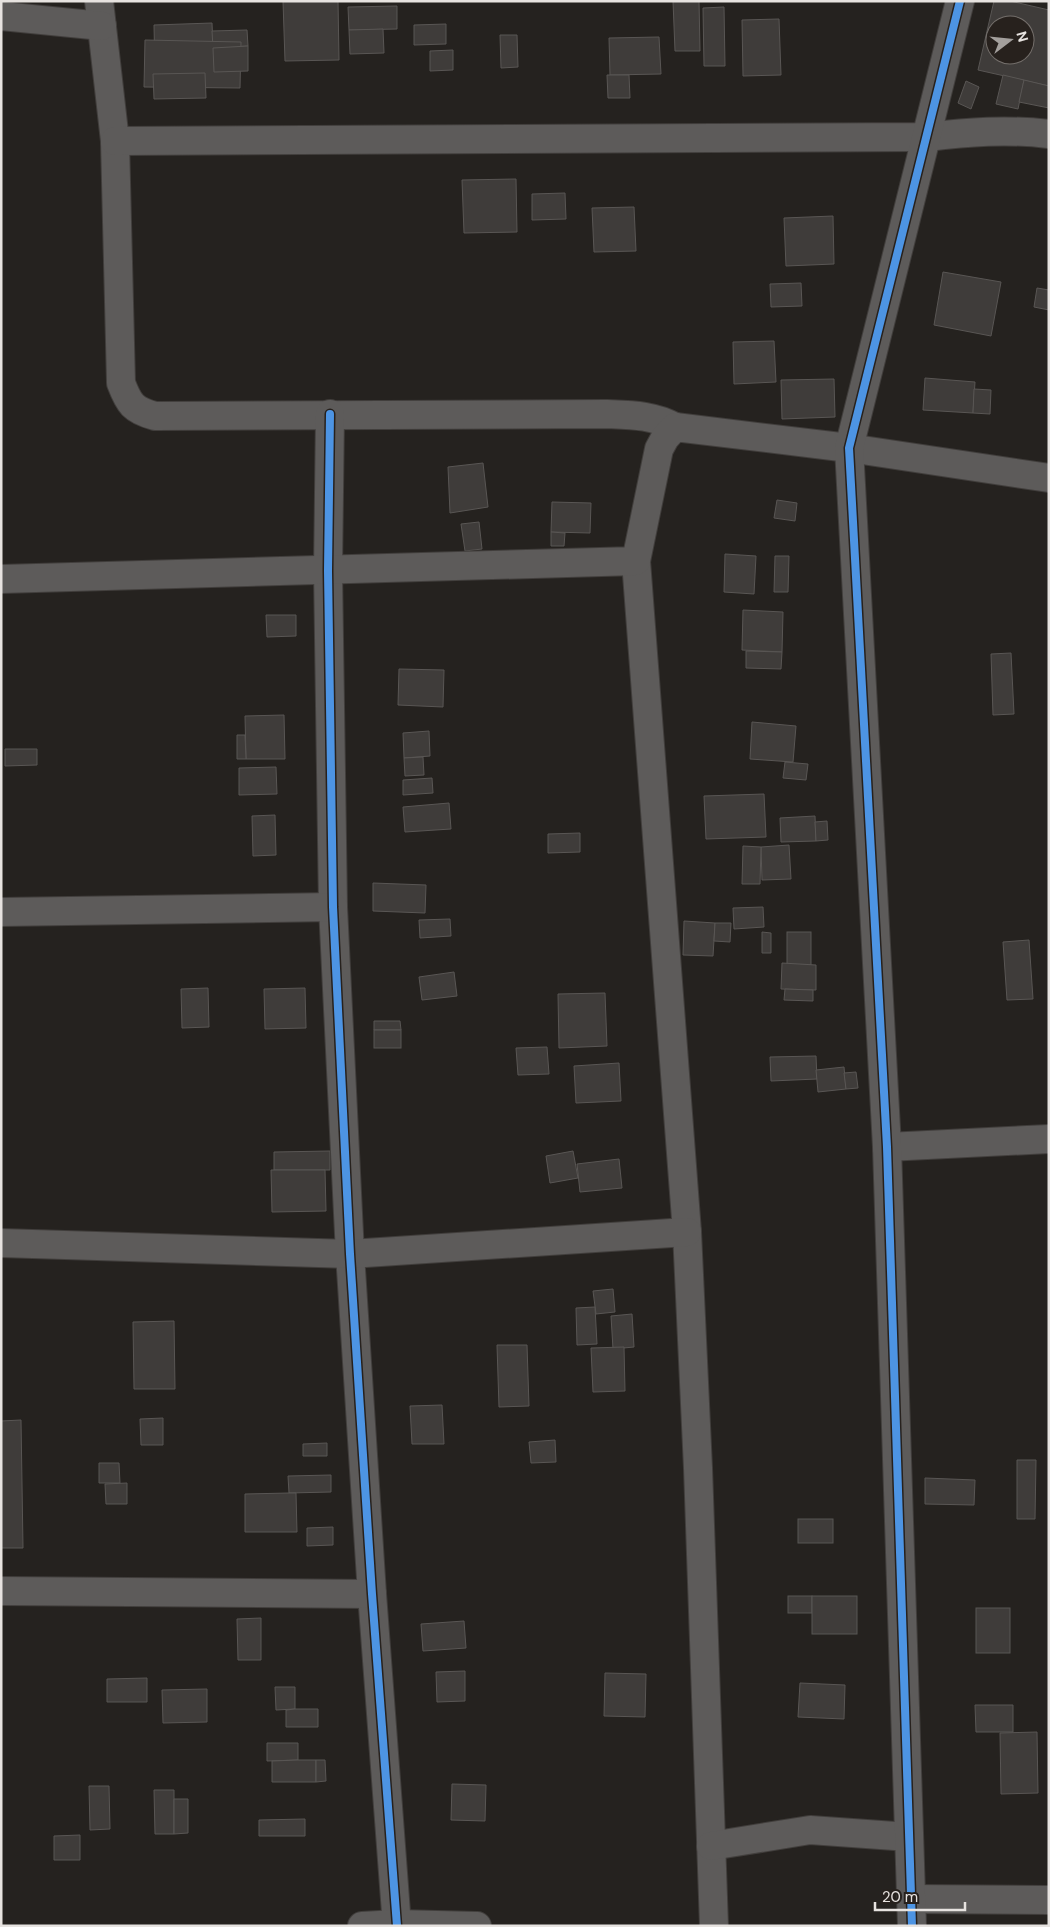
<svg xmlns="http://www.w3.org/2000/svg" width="1050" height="1927" viewBox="0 0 1050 1927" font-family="'DM Sans',sans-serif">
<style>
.building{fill:#3f3c3a;stroke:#595654;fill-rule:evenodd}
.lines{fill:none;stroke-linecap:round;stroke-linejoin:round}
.minor-casing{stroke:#413e3c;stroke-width:30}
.minor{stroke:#5d5b5a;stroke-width:28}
.cycleway-casing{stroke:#27211d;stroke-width:11}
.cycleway{stroke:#4d94e3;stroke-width:8}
</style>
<rect width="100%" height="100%" fill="#25221f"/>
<g class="building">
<polygon points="283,1 338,1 339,60 285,61"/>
<polygon points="673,1 699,1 700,51 675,51"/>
<path d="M994 1H1010L1049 10V86L978 70ZM995 25H1025V55H995Z"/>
<polygon points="397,6 397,29 349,30 348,7"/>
<polygon points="724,7 725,66 704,66 703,8"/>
<polygon points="779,19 781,75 743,76 742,20"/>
<polygon points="212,23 214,72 155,74 154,25"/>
<polygon points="446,24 446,44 414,45 414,25"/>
<polygon points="383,29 384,53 350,54 349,30"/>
<polygon points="247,30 248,46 213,48 212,31"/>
<polygon points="500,35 517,35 518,67 501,68"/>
<polygon points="659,37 661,74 610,75 609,38"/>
<polygon points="145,40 241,42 240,88 144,87"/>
<polygon points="248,46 248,71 214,72 213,48"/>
<polygon points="453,50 453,70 430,71 430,51"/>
<polygon points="205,73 206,98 154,99 153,74"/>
<polygon points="607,75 629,75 630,98 608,98"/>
<polygon points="1003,75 1024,80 1018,109 996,104"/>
<polygon points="1024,80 1049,86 1049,108 1019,102"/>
<polygon points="966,81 979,87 971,109 958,103"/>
<polygon points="516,179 517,232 464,233 462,180"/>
<polygon points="565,193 566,219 532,220 532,194"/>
<polygon points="634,207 636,251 594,252 592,208"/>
<polygon points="833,216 834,264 786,266 784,218"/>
<polygon points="943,272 1001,282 991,336 934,325"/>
<polygon points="801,283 802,306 771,307 770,284"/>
<polygon points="1037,288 1049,290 1049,310 1034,307"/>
<polygon points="774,341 776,382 734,384 733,342"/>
<polygon points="925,378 975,382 973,413 923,410"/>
<polygon points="834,379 835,417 782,419 781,380"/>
<polygon points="974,389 991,390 990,414 973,413"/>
<polygon points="483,463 488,507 450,513 448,467"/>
<polygon points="777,500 797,503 795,521 774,518"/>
<polygon points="552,502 591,503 590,533 551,532"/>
<polygon points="479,522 482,549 465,551 461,524"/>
<polygon points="551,532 565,533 564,546 551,546"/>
<polygon points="725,554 756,556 754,594 724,592"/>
<polygon points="775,556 789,556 788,592 774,592"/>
<polygon points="743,610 783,612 782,652 742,650"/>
<polygon points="266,615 296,615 296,636 267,637"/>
<polygon points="746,651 782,652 781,669 746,668"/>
<polygon points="1011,653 1014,714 993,715 991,654"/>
<polygon points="399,669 444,670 443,707 398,705"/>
<polygon points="284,715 285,759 246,759 245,716"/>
<polygon points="752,722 796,726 793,762 750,759"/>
<polygon points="429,731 430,756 404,758 403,733"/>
<polygon points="237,735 245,735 246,759 237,759"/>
<polygon points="5,749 37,749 37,765 5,766"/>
<polygon points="423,757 424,775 405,776 404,758"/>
<polygon points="785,762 808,764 806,780 783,778"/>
<polygon points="276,767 277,794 239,795 239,768"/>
<polygon points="432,778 433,793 403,795 403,780"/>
<polygon points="764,794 766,837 706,839 704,796"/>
<polygon points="449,803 451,829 405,832 403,807"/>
<polygon points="275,815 276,855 253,856 252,816"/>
<polygon points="815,816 816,841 781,842 780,818"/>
<polygon points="827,821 828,840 816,841 815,822"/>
<polygon points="580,833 580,852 548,853 548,834"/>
<polygon points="789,845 791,879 762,880 761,847"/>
<polygon points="743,846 761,847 760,884 742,884"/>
<polygon points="373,883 426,885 425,913 373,911"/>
<polygon points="763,907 764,927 734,929 733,908"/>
<polygon points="450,919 451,936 420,938 419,920"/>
<polygon points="684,921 715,923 713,956 683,955"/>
<polygon points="715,923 731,923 730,942 714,941"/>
<polygon points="762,932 771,933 771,953 762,953"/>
<rect x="787" y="932" width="24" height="33"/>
<polygon points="1029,940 1033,999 1007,1000 1003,942"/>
<polygon points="782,963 816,965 816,990 781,989"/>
<polygon points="454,972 457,996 422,1000 419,977"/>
<polygon points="208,988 209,1027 182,1028 181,989"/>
<polygon points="305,988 306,1028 265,1029 264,989"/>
<polygon points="785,989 813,990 813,1001 784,1000"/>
<polygon points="605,993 607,1046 559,1048 558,994"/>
<polygon points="374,1021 400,1021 401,1030 374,1030"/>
<rect x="374" y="1030" width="27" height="18"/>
<polygon points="547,1047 549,1074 518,1075 516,1048"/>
<polygon points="816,1056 817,1079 771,1081 770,1057"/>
<polygon points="619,1063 621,1101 576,1103 574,1066"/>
<polygon points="844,1067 846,1089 818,1092 816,1070"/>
<polygon points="856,1072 858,1088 846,1089 844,1073"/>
<polygon points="330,1151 330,1170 274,1170 274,1152"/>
<polygon points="573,1151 578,1178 550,1183 546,1156"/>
<polygon points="619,1159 622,1188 580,1192 577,1164"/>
<polygon points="271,1170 325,1170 326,1211 272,1212"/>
<polygon points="613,1289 615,1312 596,1314 593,1291"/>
<polygon points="595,1307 597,1344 577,1345 576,1308"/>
<polygon points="632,1314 634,1347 613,1349 611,1316"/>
<polygon points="174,1321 175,1389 134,1389 133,1322"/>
<polygon points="497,1345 527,1345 529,1406 499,1407"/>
<polygon points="624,1347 625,1391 593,1392 591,1348"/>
<polygon points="442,1405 444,1444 412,1444 410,1406"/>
<polygon points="163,1418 163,1445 141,1445 140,1419"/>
<polygon points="21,1420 23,1548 1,1548 1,1421"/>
<polygon points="555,1440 556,1462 531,1463 529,1442"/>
<polygon points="327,1443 327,1456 303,1456 303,1444"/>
<polygon points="1017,1460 1036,1460 1035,1519 1017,1519"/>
<polygon points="99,1463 119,1463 120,1483 99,1483"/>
<polygon points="331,1475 331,1492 289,1493 288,1476"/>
<polygon points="925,1478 975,1480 974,1505 925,1504"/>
<polygon points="127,1483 127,1504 106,1504 105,1484"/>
<polygon points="289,1493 296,1493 297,1532 245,1532 245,1494"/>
<rect x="798" y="1519" width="35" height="24"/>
<polygon points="333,1527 333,1545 307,1546 307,1528"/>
<rect x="788" y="1596" width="24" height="17"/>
<rect x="812" y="1596" width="45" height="38"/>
<rect x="976" y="1608" width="34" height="45"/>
<polygon points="261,1618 261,1660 238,1660 237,1619"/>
<polygon points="464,1621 466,1648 423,1651 421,1624"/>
<polygon points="465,1671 465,1701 437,1702 436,1672"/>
<polygon points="605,1673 646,1674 645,1717 604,1716"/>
<polygon points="147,1678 147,1702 107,1702 107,1679"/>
<polygon points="800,1683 845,1685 844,1719 798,1717"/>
<polygon points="275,1687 295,1687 295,1709 276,1710"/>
<polygon points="207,1689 207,1722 163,1723 162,1690"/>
<polygon points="975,1705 1013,1705 1013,1732 976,1732"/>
<polygon points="295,1709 318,1709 318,1727 286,1727 286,1710"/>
<polygon points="1037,1732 1038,1793 1001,1794 1000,1733"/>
<polygon points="267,1743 298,1743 298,1760 267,1761"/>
<polygon points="298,1760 316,1760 316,1782 272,1782 272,1761"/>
<polygon points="316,1760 325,1760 326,1781 316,1782"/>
<polygon points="452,1784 486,1785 485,1821 451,1820"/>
<polygon points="89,1786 109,1786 110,1829 90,1830"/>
<polygon points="154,1790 174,1790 174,1834 155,1834"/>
<polygon points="174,1799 188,1799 188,1833 174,1834"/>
<polygon points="305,1819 305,1836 259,1836 259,1820"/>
<polygon points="80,1835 80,1860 54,1860 54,1836"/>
</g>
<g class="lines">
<g class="minor-casing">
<g id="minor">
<path d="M99 1 115 141 121 383C129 404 133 410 155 416L607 414C632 415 653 415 675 427"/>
<polyline points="1,16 102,26"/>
<path d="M115 141 927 137C968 132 1007 129 1049 134"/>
<polyline points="330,414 328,571 333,907 350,1254 372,1594 397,1926"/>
<polyline points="636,561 687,1232 698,1468 714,1926"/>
<polyline points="1,579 636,561 659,449 665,438 675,427 849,448 1049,478"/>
<polyline points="1,912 333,907"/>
<polyline points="887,1147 1049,1139"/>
<polyline points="1,1243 350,1254 687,1232"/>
<polyline points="1,1591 372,1594"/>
<polyline points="711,1846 810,1830 909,1837"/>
<polyline points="911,1899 1049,1900"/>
<polyline points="362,1926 397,1924 477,1926"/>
<polyline points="912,1926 887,1147 849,448 960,1"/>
</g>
</g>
<use href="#minor" class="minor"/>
<g class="cycleway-casing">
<g id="cycleway">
<polyline points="330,414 328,571 333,907 350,1254 372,1594 397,1926"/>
<polyline points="912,1926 887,1147 849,448 960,1"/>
</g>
</g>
<use href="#cycleway" class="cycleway"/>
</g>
<rect width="1050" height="1927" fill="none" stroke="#e7e3e0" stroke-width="5"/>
<g transform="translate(1010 40) rotate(74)"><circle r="24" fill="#27211d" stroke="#746f6b"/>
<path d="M0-4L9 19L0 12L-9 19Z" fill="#a39f9c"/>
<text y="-8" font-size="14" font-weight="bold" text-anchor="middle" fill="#e7e3e0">N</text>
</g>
<path d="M875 1902v8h90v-8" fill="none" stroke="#e7e3e0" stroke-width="2.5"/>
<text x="882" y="1902" font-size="15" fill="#e7e3e0" stroke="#27211d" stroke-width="4" paint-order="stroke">20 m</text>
</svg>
